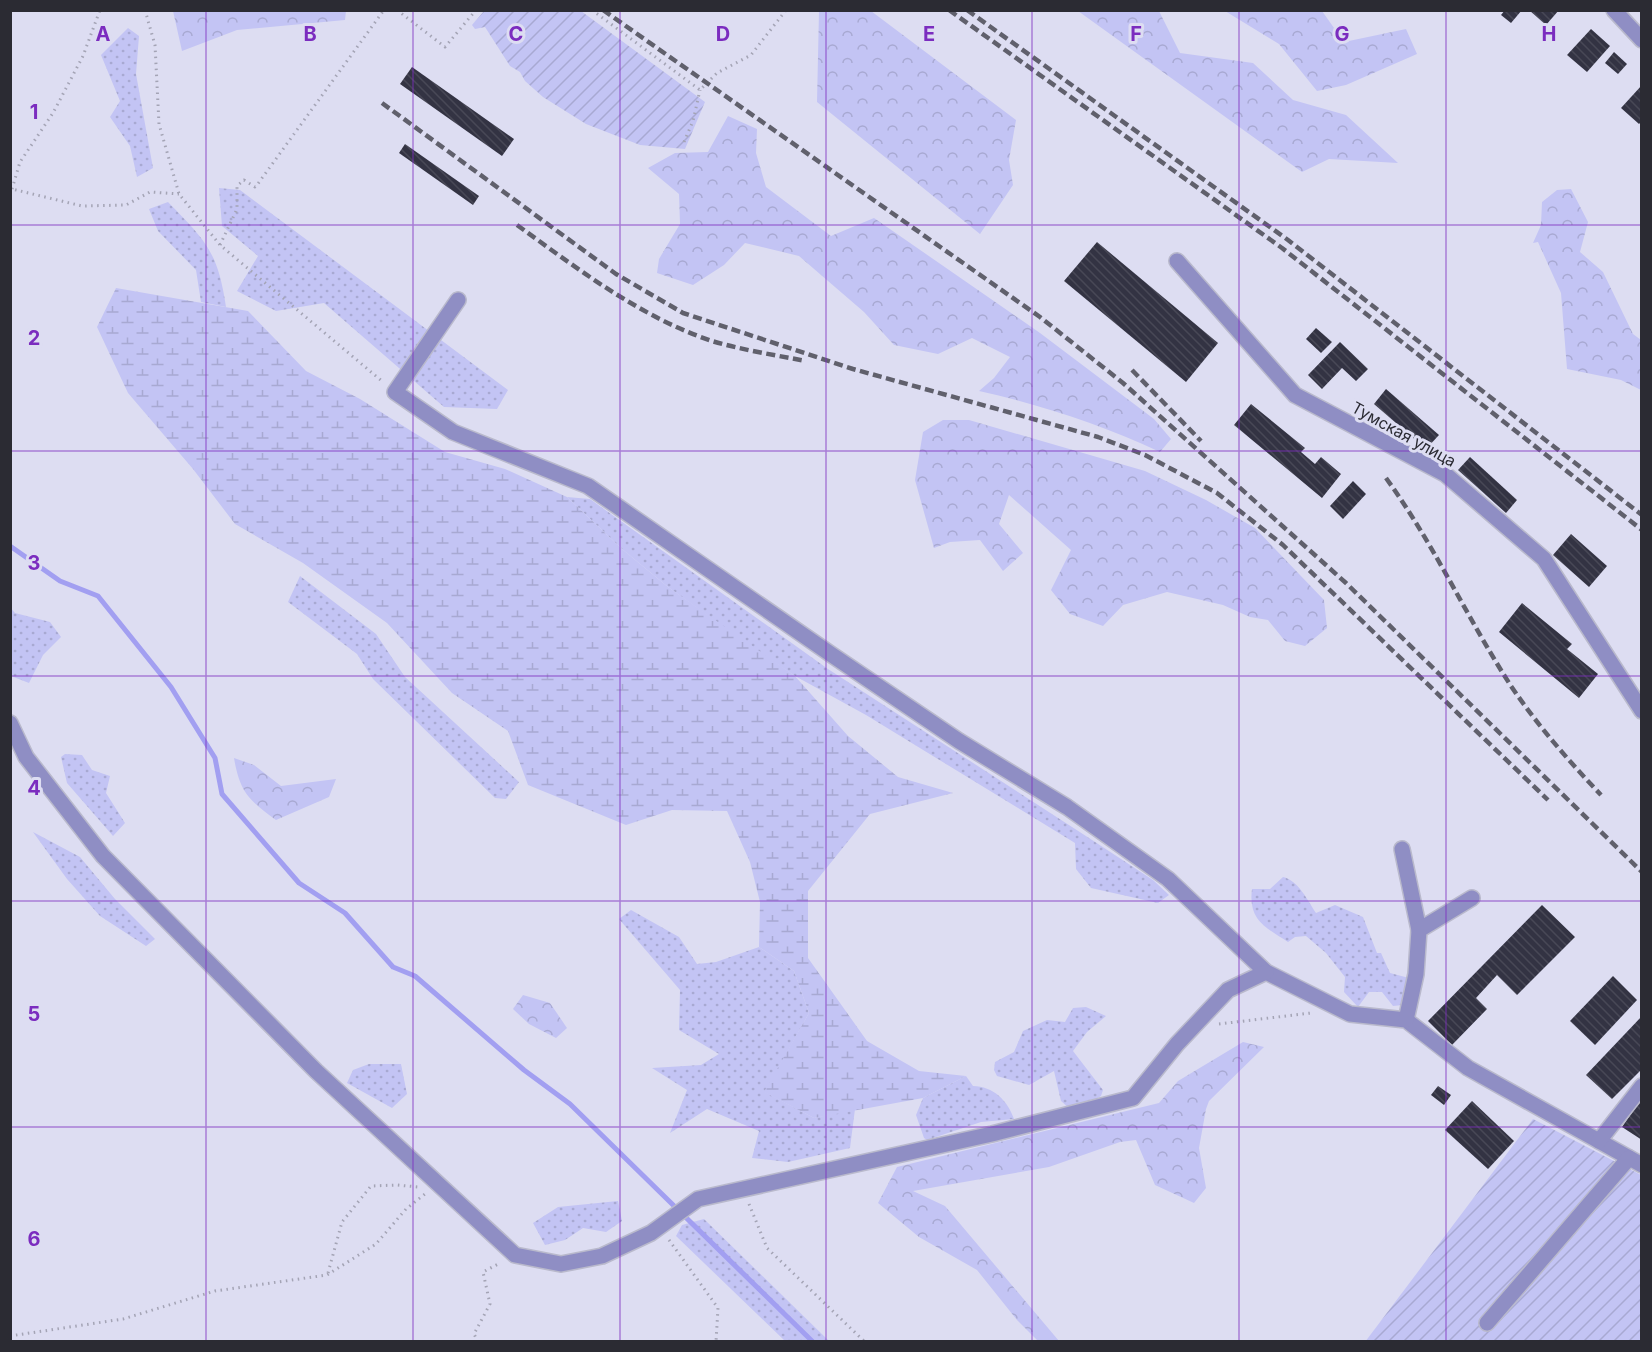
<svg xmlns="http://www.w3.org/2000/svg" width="1652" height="1352" viewBox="0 0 1652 1352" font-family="Inter,sans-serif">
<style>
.grass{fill:url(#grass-dots)}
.forest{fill:url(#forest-crowns)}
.wetland{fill:url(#wetland-marsh)}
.garden{fill:url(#garden-furrows)}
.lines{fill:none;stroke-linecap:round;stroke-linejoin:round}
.stream{stroke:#a29ff1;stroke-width:5}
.building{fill:url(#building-back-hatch)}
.minor-casing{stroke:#b9b9cc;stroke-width:18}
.path{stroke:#a4a4b5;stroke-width:3;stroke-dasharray:1.5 4.5;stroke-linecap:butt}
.minor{stroke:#8f8ec4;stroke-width:15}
.rail{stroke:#60606c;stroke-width:4.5;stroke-dasharray:9 4.5;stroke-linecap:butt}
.grid{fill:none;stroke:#7b2cbf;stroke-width:1.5;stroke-opacity:0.55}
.labels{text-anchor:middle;stroke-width:6;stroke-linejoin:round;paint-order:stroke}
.street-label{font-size:16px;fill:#2b2b33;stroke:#ddddf2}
.grid-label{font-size:20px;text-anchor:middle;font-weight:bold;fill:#7b2cbf;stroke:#ddddf2;stroke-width:6;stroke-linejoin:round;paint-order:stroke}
</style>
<defs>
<pattern id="grass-dots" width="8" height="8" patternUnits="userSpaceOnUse" patternTransform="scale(1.5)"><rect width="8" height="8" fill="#c3c4f4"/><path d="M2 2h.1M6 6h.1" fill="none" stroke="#a8a9d2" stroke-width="1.8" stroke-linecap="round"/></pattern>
<pattern id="forest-crowns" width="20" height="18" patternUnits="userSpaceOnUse" patternTransform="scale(1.5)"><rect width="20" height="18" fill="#c3c4f4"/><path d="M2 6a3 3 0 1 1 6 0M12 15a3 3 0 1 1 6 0" fill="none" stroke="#a8a9d2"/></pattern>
<pattern id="wetland-marsh" width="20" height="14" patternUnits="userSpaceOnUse" patternTransform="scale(1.5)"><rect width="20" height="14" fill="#c3c4f4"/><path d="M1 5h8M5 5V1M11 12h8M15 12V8" fill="none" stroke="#a8a9d2"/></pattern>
<pattern id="garden-furrows" width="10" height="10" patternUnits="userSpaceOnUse" patternTransform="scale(1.5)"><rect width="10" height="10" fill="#c3c4f4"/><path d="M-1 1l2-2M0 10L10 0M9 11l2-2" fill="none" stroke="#a8a9d2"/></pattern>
<pattern id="building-back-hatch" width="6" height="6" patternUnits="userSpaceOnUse" patternTransform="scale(1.5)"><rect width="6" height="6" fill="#333343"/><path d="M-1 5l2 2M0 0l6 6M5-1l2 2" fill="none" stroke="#484856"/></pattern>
</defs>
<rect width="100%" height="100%" fill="#ddddf2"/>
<g class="grass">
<polygon points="128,28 139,36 136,74 153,168 137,177 130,146 110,117 120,101 101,55"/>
<polygon points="219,188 240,190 508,390 497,409 444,407 324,303 276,311 237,291 258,256 222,226"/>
<path d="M168 202C206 241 218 252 226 307L201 302 196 270 158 231 149 209Z"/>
<polygon points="567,497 590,499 828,669 1089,838 1153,880 1169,895 1158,903 1091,888 1076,869 1075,843 866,715 795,676 746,643 668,587 622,549"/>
<polygon points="300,576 376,634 405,677 519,782 506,799 495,798 373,679 357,654 288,602"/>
<polygon points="10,607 15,613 50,622 61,637 43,655 29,683 11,676"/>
<polygon points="65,754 82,755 92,770 110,776 106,793 125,823 113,836 67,783 61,757"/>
<polygon points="33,832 80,857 115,899 155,939 146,946 100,916 67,879"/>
<path d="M1283 877C1298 880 1308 901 1316 913L1335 905 1363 917 1377 953H1381L1390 973 1409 978 1403 1005 1393 1006 1382 992H1369L1358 1007 1344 992 1345 977 1326 953 1306 936 1295 937 1288 942C1265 927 1248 920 1252 889H1270Z"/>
<polygon points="631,910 679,937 697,964 716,962 759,947 794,971 809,1013 765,1092 814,1118 855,1109 850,1148 788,1162 752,1158 759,1131 707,1109 670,1133 687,1090 652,1068 701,1065 719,1054 679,1030 680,990 619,919"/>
<polygon points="1086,1007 1106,1016 1087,1032 1073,1051 1103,1090 1101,1096 1079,1109 1071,1110 1061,1101 1054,1071 1029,1085 997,1076 994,1070 995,1062 1014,1052 1023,1031 1047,1020 1065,1022 1073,1008"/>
<polygon points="369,1064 401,1064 407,1094 392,1108 347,1083 353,1070"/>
<path d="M966 1076 973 1086C993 1086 1008 1101 1014 1119L981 1122 927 1140 924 1138 916 1115 923 1098Z"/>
<polygon points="618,1201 622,1221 606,1232 583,1228 565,1240 545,1245 533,1223 558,1207"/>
<polygon points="704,1219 829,1341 785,1341 676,1236 682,1225"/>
</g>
<g class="forest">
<polygon points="173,11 173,10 346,11 345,20 237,30 182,51"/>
<polygon points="819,11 871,11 1016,120 1009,160 1013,185 980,234 817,102"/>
<polygon points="1078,11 1159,11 1180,53 1253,63 1293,100 1346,115 1398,163 1329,159 1302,172"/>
<polygon points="1225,11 1322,11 1344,42 1406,29 1417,54 1346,85 1317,91 1279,44"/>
<path d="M728 116 757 129 756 153 766 187 831 236 874 218 1040 333 1154 419 1171 439 1160 452C1102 425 1042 405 979 391L994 378 1010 357 972 338 938 354 894 345 864 312 799 256 745 243 724 265 693 285 657 273 659 259 680 224 679 194 648 168 675 153 708 152Z"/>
<polygon points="1571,189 1588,222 1580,252 1603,272 1633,334 1641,340 1641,390 1621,380 1567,369 1561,293 1538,242 1533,243 1541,225 1542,202 1557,190"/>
<polygon points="943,420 969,420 1145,471 1206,500 1255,528 1324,600 1327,628 1305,646 1285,641 1268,620 1250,617 1223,605 1167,592 1123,605 1103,626 1070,614 1051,590 1071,550 1009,495 999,524 1023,553 1003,571 980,540 950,542 934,548 915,480 923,432"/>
<path d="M234 758 254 765 281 786 336 779 329 797 276 820C249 800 240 793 234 758Z"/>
<polygon points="523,995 550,1003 567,1028 556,1038 529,1024 513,1009"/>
<polygon points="1243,1042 1264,1047 1209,1101 1206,1109 1199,1148 1206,1188 1194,1203 1155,1185 1136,1140 1120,1142 1049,1167 913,1191 945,1206 1059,1341 1038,1341 1017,1320 977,1270 919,1237 878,1203 897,1167 1159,1103 1178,1081"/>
</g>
<polygon class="wetland" points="116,288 248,311 306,371 360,399 445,452 505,469 567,497 622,549 668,587 795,676 848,736 898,777 953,793 870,814 808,891 808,958 867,1041 919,1071 966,1076 923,1098 814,1118 764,1092 809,1013 794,971 759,947 760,902 750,862 727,811 672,810 626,825 528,785 508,731 452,693 387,623 303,563 235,524 193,469 128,393 97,327"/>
<g class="garden">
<polygon points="484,11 581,11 705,102 685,149 640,145 586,124 543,97 525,81 520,72 510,66 485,27 475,29 472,25"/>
<polygon points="1533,1119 1641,1175 1641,1341 1365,1342"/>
</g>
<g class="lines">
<polyline class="stream" points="10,546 60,581 98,596 171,687 215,758 222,794 299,883 345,913 393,967 415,976 524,1070 570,1104 813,1342"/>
</g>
<g class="building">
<polygon points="1505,10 1522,10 1511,23 1501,15"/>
<polygon points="1529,10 1559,10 1546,25"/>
<polygon points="1591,29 1610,46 1587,72 1567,55"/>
<polygon points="1614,52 1627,64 1618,74 1605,63"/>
<polygon points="412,67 514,139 502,156 400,84"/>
<polygon points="1642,85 1642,121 1639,124 1621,108"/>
<polygon points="405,144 479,196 473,205 399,153"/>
<polygon points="1097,242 1218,343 1186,382 1064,281"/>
<polygon points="1316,328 1332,342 1321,353 1306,339"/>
<polygon points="1340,342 1368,369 1356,381 1342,368 1322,389 1308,375"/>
<polygon points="1386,389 1439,435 1426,449 1374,404"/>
<polygon points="1251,404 1305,448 1301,452 1315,464 1321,457 1341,474 1322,498 1234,425"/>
<polygon points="1470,457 1517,500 1506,513 1458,470"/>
<polygon points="1353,481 1366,494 1343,519 1330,506"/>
<polygon points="1571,534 1607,566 1589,587 1553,555"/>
<polygon points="1522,603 1572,644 1567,649 1598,674 1579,698 1499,632"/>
<polygon points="1542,905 1575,937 1517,995 1497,975 1476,998 1487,1009 1452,1045 1428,1021"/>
<polygon points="1613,976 1637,1000 1595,1045 1570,1021"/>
<polygon points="1642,1016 1642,1069 1612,1099 1586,1075"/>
<polygon points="1438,1086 1451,1095 1444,1105 1431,1095"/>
<polygon points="1642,1098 1642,1140 1622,1127"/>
<polygon points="1472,1101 1514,1141 1488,1169 1445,1130"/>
</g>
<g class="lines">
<g class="minor-casing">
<g id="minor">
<polyline points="1614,10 1642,40"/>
<polyline points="1177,261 1295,395 1445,474 1544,559 1642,711"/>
<polyline points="458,300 395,392 453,432 588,486 832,655 959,741 1067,807 1168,879 1266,972 1350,1014 1406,1020 1468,1068 1642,1165"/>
<polyline points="10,723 26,757 103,856 316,1071 515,1255 561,1264 602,1256 651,1233 698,1199 992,1134 1133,1098 1177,1044 1228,990 1266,972"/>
<polyline points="1402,849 1419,930"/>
<polyline points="1406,1020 1416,974 1419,930 1472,898"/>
<polyline points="1599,1141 1642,1086"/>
<polyline points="1487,1323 1629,1158"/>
</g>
</g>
<g class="path">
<polyline points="145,10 155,45 159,124 179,194 220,245 383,382"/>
<polyline points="397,10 445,47 476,10"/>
<polyline points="592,10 700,90 717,73 751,55 786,10"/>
<polyline points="684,142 693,121 700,90"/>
<polyline points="12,189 20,162 53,113 83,56 100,10"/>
<polyline points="10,191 12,189 82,206 126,205 150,192 179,194"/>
<polyline points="220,245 237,209 237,186 244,180 255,187 257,185 384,10"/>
<polyline points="1219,1024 1311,1013"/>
<polyline points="749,1204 767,1248 865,1342"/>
<polyline points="669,1240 718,1308 716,1342"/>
<polyline points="328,1273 342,1222 371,1186 397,1185 418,1187"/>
<polyline points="10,1336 123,1319 215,1291 327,1275 376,1244 406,1209 425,1194"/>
<polyline points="478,1342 474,1334 490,1304 483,1272 500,1263"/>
</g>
<use href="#minor" class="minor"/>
<g class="rail">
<polyline points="603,10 1040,317 1123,383 1346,583 1642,872"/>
<polyline points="949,10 1282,248 1642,530"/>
<polyline points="967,10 1288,240 1642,515"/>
<polyline points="382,103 616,274 683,313 853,369 1098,437 1145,455 1217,493 1283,545 1548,800"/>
<path d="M517 225C578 269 640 317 712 341 742 350 775 355 806 361"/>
<polyline points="1132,370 1201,441"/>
<path d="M1386 478C1434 544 1467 618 1511 686 1538 726 1568 760 1601 795"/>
</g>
</g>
<path class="grid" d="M206 10V1342M413 10V1342M620 10V1342M826 10V1342M1032 10V1342M1239 10V1342M1446 10V1342M10 225H1642M10 451H1642M10 676H1642M10 901H1642M10 1127H1642"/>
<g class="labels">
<g class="street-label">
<text transform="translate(1404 434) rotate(29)" y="6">Тумская улица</text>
</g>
</g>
<g class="grid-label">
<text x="103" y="41">A</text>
<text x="310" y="41">B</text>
<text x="516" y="41">C</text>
<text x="723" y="41">D</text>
<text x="929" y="41">E</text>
<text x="1136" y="41">F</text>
<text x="1342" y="41">G</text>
<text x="1549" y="41">H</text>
<text x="34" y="119">1</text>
<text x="34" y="345">2</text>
<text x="34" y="570">3</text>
<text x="34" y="795">4</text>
<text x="34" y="1021">5</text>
<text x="34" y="1246">6</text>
</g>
<rect width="1652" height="1352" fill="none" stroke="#2b2b33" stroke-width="24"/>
</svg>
